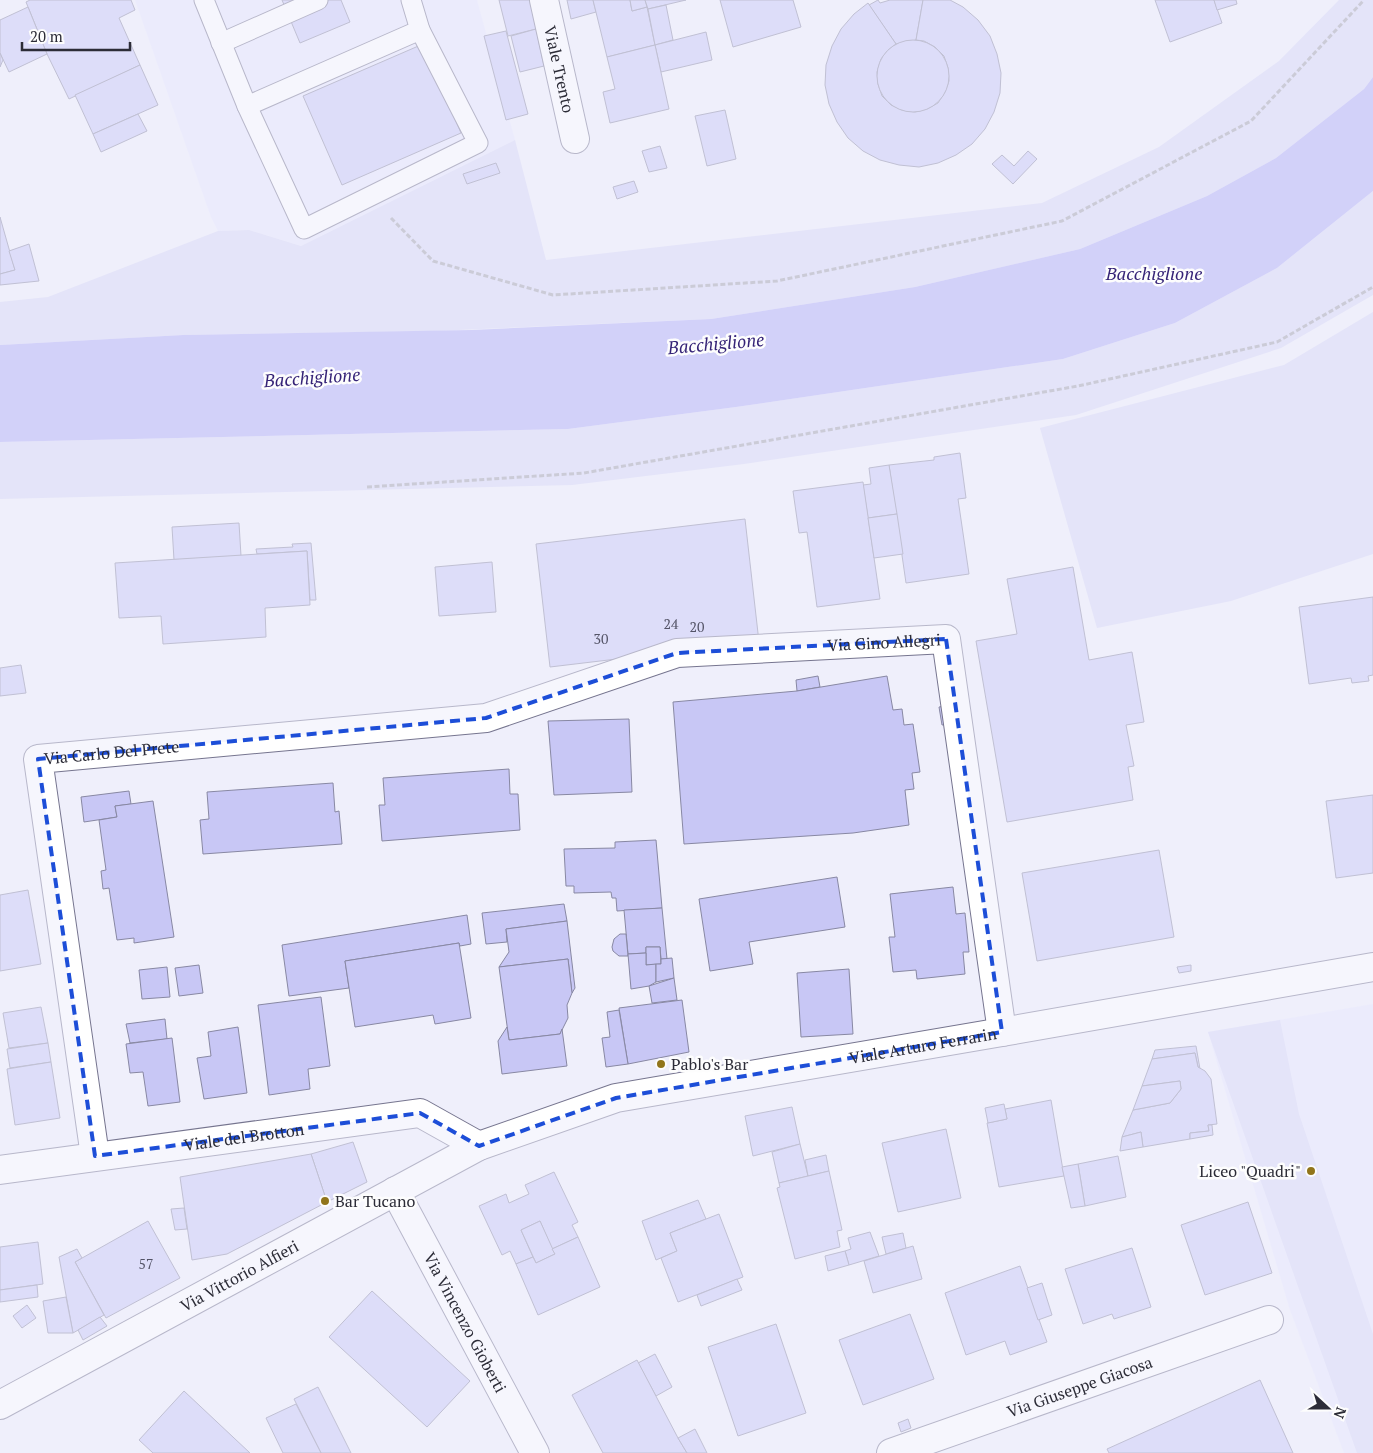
<svg xmlns="http://www.w3.org/2000/svg" width="1373" height="1453" viewBox="0 0 1373 1453" font-family="'PT Serif',serif">
<style>
.built{fill:#e7e7fd}
.green{fill:#d7d7f5}
.water{fill:#b0adf7}
.building{fill:#c8c7f5;stroke:#8888a3}
.lines{fill:none;stroke-linecap:round;stroke-linejoin:round}
.lane-casing{stroke:#76758f;stroke-width:21}
.street-casing{stroke:#76758f;stroke-width:30}
.path{stroke:#a1a1ac;stroke-width:3;stroke-dasharray:5 2.5;stroke-linecap:butt}
.lane{stroke:#fff;stroke-width:19}
.street{stroke:#fff;stroke-width:28}
.marked{fill:none;stroke:#1d4ed8;stroke-width:4;stroke-dasharray:10 6;stroke-linejoin:round}
.poi-dot{fill:#91751b;stroke:#fdfdfd;stroke-width:2}
.labels{text-anchor:middle;stroke-width:5;stroke-linejoin:round;paint-order:stroke}
.number-label{font-size:14px;fill:#535366}
.street-label{font-size:16px;fill:#2c2c37;stroke:#fdfdfd}
.poi-label{font-size:16px;fill:#2c2c37;stroke:#fdfdfd;text-anchor:start}
.water-label{font-size:18px;font-style:italic;fill:#352377;stroke:#fdfdfd}
</style>
<rect width="100%" height="100%" fill="#efeffb"/>
<g class="built">
<polygon points="135,0 477,0 515,140 301,246 249,230 218,231 211,217"/>
<polygon points="1373,1004 1373,1453 1344,1453 1290,1310 1208,1032"/>
</g>
<g class="green">
<polygon points="1339,0 1373,0 1373,77 1364,89 1276,158 1207,196 1080,249 915,287 711,319 435,331 183,335 0,345 0,302 48,297 218,231 249,230 301,246 515,140 546,260 1042,203 1159,147 1279,61"/>
<polygon points="1373,191 1373,295 1281,348 1076,415 744,464 572,485 0,499 0,442 568,429 736,407 1063,359 1175,323 1277,268"/>
<polygon points="1373,312 1373,554 1231,601 1097,628 1040,428 1284,365"/>
<polygon points="1280,1020 1299,1114 1373,1334 1373,1453 1357,1453 1208,1032"/>
</g>
<polygon class="water" points="1373,77 1373,191 1277,268 1175,323 1063,359 736,407 568,429 0,442 0,345 183,335 472,330 711,319 915,287 1080,249 1207,196 1276,158 1364,89"/>
<g class="building">
<polygon points="30,0 131,0 135,10 119,18 140,65 69,99 47,54 26,2"/>
<polygon points="282,0 341,0 350,22 300,43"/>
<polygon points="499,0 537,0 544,27 508,36"/>
<polygon points="567,0 593,0 596,12 571,19"/>
<polygon points="593,0 630,0 632,11 647,7 655,45 607,57"/>
<polygon points="630,0 645,0 647,7 632,11"/>
<polygon points="645,0 686,0 648,9"/>
<polygon points="720,0 793,0 801,27 733,47"/>
<polygon points="878,0 880,3 890,0 923,0 916,40 896,44 869,5"/>
<polygon points="923,0 950,0 963,7 978,20 990,36 997,54 1001,73 1000,93 994,112 985,129 972,144 956,155 938,163 919,167 899,165 880,160 863,151 848,138 837,122 829,104 825,85 826,65 832,46 841,29 854,14 868,3 896,44 888,50 881,59 877,72 878,84 882,96 891,105 902,110 915,112 927,109 938,103 945,92 949,81 948,68 944,56 935,47 924,41 916,40"/>
<polygon points="1155,0 1214,0 1222,23 1170,42"/>
<polygon points="1214,0 1236,0 1237,4 1217,10"/>
<polygon points="666,5 673,40 655,45 648,9"/>
<polygon points="28,7 47,54 9,72 0,53 0,20"/>
<polygon points="536,29 544,66 520,72 511,36"/>
<polygon points="506,31 528,114 506,120 484,36"/>
<polygon points="706,32 712,60 661,72 655,45"/>
<circle cx="913" cy="76" r="36"/>
<polygon points="423,44 461,133 342,185 303,96"/>
<polygon points="655,45 669,109 610,123 603,92 615,89 607,57"/>
<polygon points="0,53 3,60 0,67"/>
<polygon points="140,65 158,105 93,134 75,95"/>
<polygon points="725,110 736,159 707,166 695,116"/>
<polygon points="138,114 147,131 101,152 93,134"/>
<polygon points="660,146 667,168 649,172 642,151"/>
<polygon points="1028,151 1037,159 1013,184 992,164 1002,155 1014,166"/>
<polygon points="496,163 500,173 467,184 463,174"/>
<polygon points="634,181 638,192 617,199 613,187"/>
<polygon points="0,217 15,270 0,274"/>
<polygon points="29,244 39,281 0,285 0,274 15,270 9,251"/>
<polygon points="960,453 966,498 958,499 969,574 906,583 889,465 934,460 934,457"/>
<polygon points="889,465 897,514 868,518 863,485 871,484 869,468"/>
<polygon points="863,482 880,599 817,607 807,532 799,533 793,491"/>
<polygon points="897,514 903,554 874,558 868,518"/>
<polygon points="745,519 759,642 550,667 536,544"/>
<polygon points="239,523 241,556 174,560 172,527"/>
<polygon points="311,543 316,600 310,600 307,551 257,554 256,549 293,547 292,544"/>
<polygon points="307,551 310,605 265,608 266,637 163,644 161,616 119,618 115,563"/>
<polygon points="492,562 496,612 439,616 435,567"/>
<polygon points="1073,567 1089,660 1132,652 1144,722 1126,725 1134,766 1128,767 1133,800 1007,822 976,641 1017,634 1007,579"/>
<polygon points="1373,597 1373,675 1368,676 1369,681 1352,683 1351,678 1309,684 1299,607"/>
<polygon points="21,665 26,693 0,696 0,668"/>
<polygon points="818,676 820,687 797,691 796,680"/>
<polygon points="887,676 893,710 902,709 904,725 913,724 920,772 912,773 914,789 905,790 909,825 853,833 684,844 673,702 797,691"/>
<polygon points="953,705 955,723 942,725 939,707"/>
<polygon points="629,719 632,792 554,795 548,721"/>
<polygon points="509,769 510,794 518,794 520,830 382,841 379,805 385,805 383,778"/>
<polygon points="333,783 335,812 339,811 342,844 203,854 200,820 209,819 207,792"/>
<polygon points="129,791 131,804 115,806 117,817 84,822 81,797"/>
<polygon points="1373,795 1373,873 1336,878 1326,801"/>
<polygon points="153,801 174,937 134,943 134,938 117,940 109,888 103,889 101,871 106,870 99,820 117,817 115,806"/>
<polygon points="656,840 662,908 617,911 616,898 612,898 611,892 574,893 574,886 566,886 564,849 615,848 615,842"/>
<polygon points="1159,850 1174,937 1037,961 1022,873"/>
<polygon points="837,877 845,927 749,942 753,964 710,971 699,899"/>
<polygon points="953,887 956,914 965,913 969,952 963,952 965,974 917,979 916,970 893,972 889,937 895,937 890,894"/>
<polygon points="28,890 41,964 0,971 0,895"/>
<polygon points="564,904 567,921 506,929 507,942 486,944 482,913"/>
<polygon points="662,908 667,959 661,959 660,947 646,947 646,953 628,954 624,910"/>
<polygon points="467,915 471,944 460,946 459,943 345,961 349,988 289,996 282,945"/>
<polygon points="567,921 575,988 572,993 568,959 499,967 509,952 506,929"/>
<polygon points="620,934 626,934 628,956 619,956 613,951 612,947 614,939"/>
<polygon points="459,943 471,1018 435,1024 433,1015 355,1027 345,961"/>
<polygon points="646,947 660,947 661,964 646,965"/>
<polygon points="646,953 646,965 656,964 656,982 649,986 631,989 628,954"/>
<polygon points="672,958 674,978 656,982 656,964 661,964 661,959"/>
<polygon points="568,959 572,993 567,1005 568,1018 560,1034 509,1040 499,967"/>
<polygon points="199,965 203,993 179,996 175,968"/>
<polygon points="1191,965 1191,971 1179,973 1177,967"/>
<polygon points="167,967 170,997 142,999 139,970"/>
<polygon points="849,969 853,1034 801,1037 797,973"/>
<polygon points="674,978 677,1000 652,1003 649,986"/>
<polygon points="321,997 330,1066 308,1069 310,1089 269,1095 258,1005"/>
<polygon points="682,1000 689,1052 628,1064 619,1008"/>
<polygon points="41,1007 48,1043 9,1048 3,1013"/>
<polygon points="619,1010 628,1064 606,1067 602,1038 610,1037 607,1012"/>
<polygon points="165,1019 167,1039 130,1043 126,1024"/>
<polygon points="238,1027 247,1093 204,1099 197,1058 211,1056 208,1032"/>
<polygon points="507,1027 509,1040 560,1034 562,1029 567,1066 502,1074 498,1041"/>
<polygon points="172,1038 180,1102 148,1106 143,1072 130,1073 126,1044"/>
<polygon points="48,1043 51,1062 10,1068 7,1049"/>
<polygon points="1196,1046 1200,1069 1198,1067 1195,1053 1152,1059 1155,1050"/>
<polygon points="1195,1053 1198,1067 1205,1071 1211,1079 1217,1124 1208,1125 1209,1131 1190,1133 1190,1139 1143,1147 1141,1132 1122,1137 1133,1110 1170,1103 1181,1089 1180,1081 1142,1086 1152,1059"/>
<polygon points="51,1062 60,1118 15,1125 7,1069"/>
<polygon points="1180,1081 1181,1089 1170,1103 1133,1110 1142,1086"/>
<polygon points="1051,1100 1064,1176 999,1187 987,1123 1007,1119 1005,1109"/>
<polygon points="1004,1104 1007,1119 988,1123 985,1108"/>
<polygon points="792,1107 800,1144 753,1156 745,1116"/>
<polygon points="1208,1125 1212,1125 1213,1135 1190,1139 1190,1133 1209,1131"/>
<polygon points="946,1129 961,1198 898,1212 882,1143"/>
<polygon points="1141,1132 1143,1147 1120,1151 1122,1137"/>
<polygon points="353,1142 367,1182 327,1202 311,1154"/>
<polygon points="800,1144 808,1176 779,1183 772,1152"/>
<polygon points="311,1154 327,1202 227,1254 192,1260 180,1177"/>
<polygon points="826,1155 829,1171 808,1176 805,1160"/>
<polygon points="1118,1156 1126,1197 1085,1206 1078,1164"/>
<polygon points="1078,1164 1085,1206 1071,1208 1062,1167"/>
<polygon points="829,1171 842,1230 837,1231 840,1247 795,1259 777,1188 780,1187 779,1183"/>
<polygon points="554,1172 578,1222 572,1225 578,1237 552,1249 540,1221 521,1230 533,1257 516,1264 510,1251 502,1255 479,1206 506,1194 509,1203 529,1194 525,1185"/>
<polygon points="698,1200 706,1219 670,1233 677,1251 656,1260 642,1221"/>
<polygon points="1248,1202 1272,1273 1205,1295 1181,1225"/>
<polygon points="184,1208 187,1229 175,1230 171,1209"/>
<polygon points="719,1214 743,1277 678,1302 661,1258 677,1251 670,1233"/>
<polygon points="148,1221 180,1278 106,1318 75,1262"/>
<polygon points="540,1221 555,1254 536,1263 521,1230"/>
<polygon points="870,1232 879,1256 849,1265 845,1251 851,1249 848,1238"/>
<polygon points="903,1233 906,1248 886,1254 882,1237"/>
<polygon points="578,1237 600,1287 538,1315 516,1264 533,1257 536,1263 555,1254 552,1249"/>
<polygon points="38,1242 43,1284 0,1290 0,1247"/>
<polygon points="913,1246 922,1279 873,1293 864,1261"/>
<polygon points="1132,1248 1151,1307 1114,1319 1112,1314 1083,1324 1065,1269"/>
<polygon points="77,1249 82,1258 75,1262 104,1315 73,1333 59,1257"/>
<polygon points="845,1251 849,1265 828,1271 825,1256"/>
<polygon points="1020,1266 1047,1342 1010,1355 1005,1341 966,1355 945,1293"/>
<polygon points="737,1279 742,1290 701,1306 697,1295"/>
<polygon points="1042,1283 1052,1315 1038,1320 1027,1288"/>
<polygon points="37,1285 38,1297 0,1302 0,1290"/>
<polygon points="372,1291 470,1381 427,1427 329,1337"/>
<polygon points="66,1297 73,1333 48,1333 43,1301"/>
<polygon points="27,1305 36,1318 22,1328 13,1316"/>
<polygon points="910,1314 934,1379 863,1405 839,1340"/>
<polygon points="100,1317 107,1326 83,1340 78,1330"/>
<polygon points="776,1324 806,1413 738,1436 708,1347"/>
<polygon points="655,1354 672,1387 656,1396 638,1363"/>
<polygon points="637,1360 678,1438 687,1453 603,1453 572,1395"/>
<polygon points="1260,1380 1293,1453 1109,1453 1107,1449"/>
<polygon points="318,1387 351,1453 321,1453 294,1399"/>
<polygon points="184,1391 250,1453 153,1453 139,1440"/>
<polygon points="296,1404 321,1453 283,1453 266,1418"/>
<polygon points="908,1419 911,1428 901,1432 898,1423"/>
<polygon points="695,1429 707,1453 687,1453 678,1438"/>
</g>
<g class="lines">
<g class="lane-casing">
<g id="lane">
<polyline points="204,0 247,106 420,30 411,0"/>
<polyline points="221,43 318,0"/>
<polyline points="247,106 304,229 478,143 420,30"/>
</g>
</g>
<g class="street-casing">
<g id="street">
<path id="s1" d="M544 0 575 139"/>
<path id="s2" d="M95 1156 38 759 486 718 677 653 946 639 1002 1032"/>
<path id="s3" d="M0 1170 420 1113 479 1146"/>
<path id="s4" d="M395 1191 535 1453"/>
<path id="s5" d="M0 1405 479 1146 616 1098 1002 1032 1373 967"/>
<path id="s6" d="M891 1453 1269 1320"/>
</g>
</g>
<g class="path">
<polyline points="391,218 433,261 553,295 777,281 1062,221 1251,121 1364,0"/>
<polyline points="367,487 584,473 1078,386 1277,342 1373,287"/>
</g>
<use href="#lane" class="lane"/>
<use href="#street" class="street"/>
</g>
<path d="M0 0H1373V1453H0ZM946 639 1002 1032 616 1098 479 1146 420 1113 95 1156 38 759 486 718 677 653Z" fill="#efeffb" fill-opacity=".55" fill-rule="evenodd"/>
<path class="marked" d="M946 639 1002 1032 616 1098 479 1146 420 1113 95 1156 38 759 486 718 677 653Z"/>
<g class="poi-dot">
<circle cx="661" cy="1064" r="5"/>
<circle cx="1311" cy="1171" r="5"/>
<circle cx="325" cy="1201" r="5"/>
</g>
<g class="labels">
<g class="number-label">
<text x="671" y="629">24</text>
<text x="697" y="632">20</text>
<text x="601" y="644">30</text>
<text x="146" y="1269">57</text>
</g>
<g class="street-label">
<text dy="6" stroke="none"><textPath href="#s1" startOffset="71">Viale Trento</textPath></text>
<text dy="6" stroke="none"><textPath href="#s2" startOffset="1260">Via Gino Allegri</textPath></text>
<text dy="6" stroke="none"><textPath href="#s2" startOffset="475">Via Carlo Del Prete</textPath></text>
<text dy="6" stroke="none"><textPath href="#s5" startOffset="1001">Viale Arturo Ferrarin</textPath></text>
<text dy="6" stroke="none"><textPath href="#s3" startOffset="246">Viale del Brotton</textPath></text>
<text dy="6" stroke="none"><textPath href="#s5" startOffset="272">Via Vittorio Alfieri</textPath></text>
<text dy="6" stroke="none"><textPath href="#s4" startOffset="149">Via Vincenzo Gioberti</textPath></text>
<text dy="6" stroke="none"><textPath href="#s6" startOffset="200">Via Giuseppe Giacosa</textPath></text>
</g>
<g class="poi-label">
<text x="671" y="1070">Pablo's Bar</text>
<text x="1301" y="1177" text-anchor="end">Liceo "Quadri"</text>
<text x="335" y="1207">Bar Tucano</text>
</g>
<g class="water-label">
<text x="1154" y="280">Bacchiglione</text>
<text transform="translate(716 344) rotate(-5)" y="6">Bacchiglione</text>
<text transform="translate(312 378) rotate(-4)" y="6">Bacchiglione</text>
</g>
</g>
<g transform="translate(1328 1408) rotate(111)" stroke="#fdfdfd" stroke-width="4" paint-order="stroke">
<path d="M0-4L9 19L0 12L-9 19Z" fill="#2c2c37"/>
<text y="-8" font-size="14" font-weight="bold" text-anchor="middle" fill="#2c2c37">N</text>
</g>
<path d="M22 42v8h108v-8" fill="none" stroke="#2c2c37" stroke-width="2.5"/>
<text x="30" y="42" font-size="15" fill="#2c2c37" stroke="#fdfdfd" stroke-width="4" paint-order="stroke">20 m</text>
</svg>
